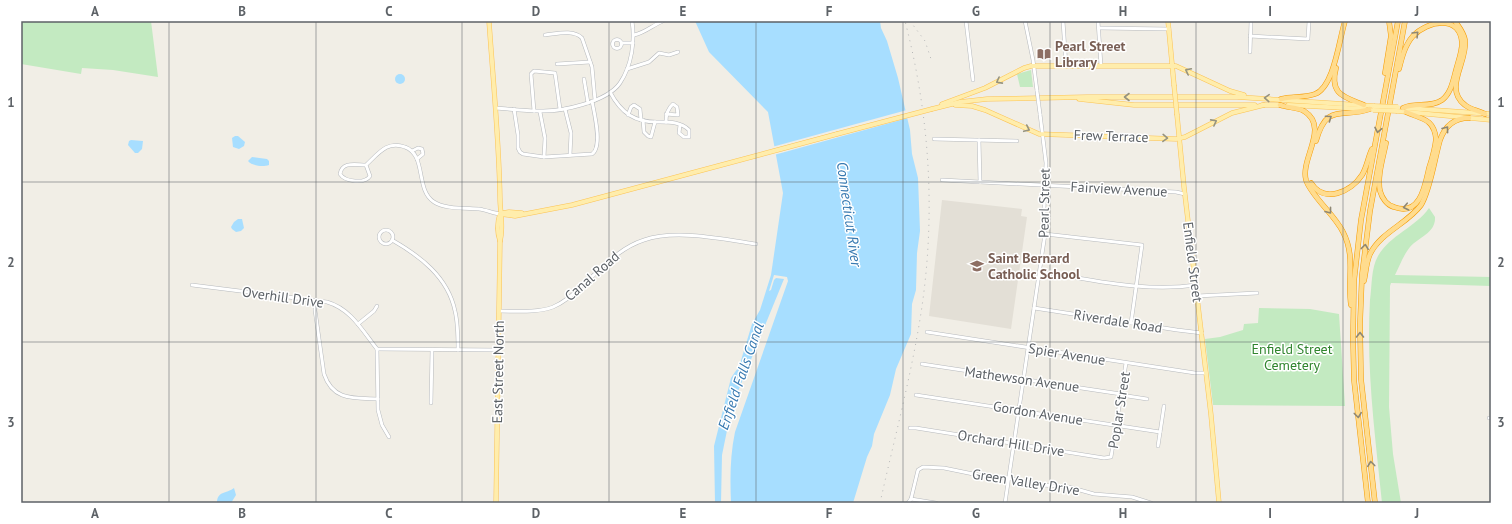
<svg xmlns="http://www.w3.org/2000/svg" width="1512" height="524" viewBox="0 0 1512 524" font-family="'PT Sans',sans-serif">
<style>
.education{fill:#e3dfd6}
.green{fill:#c3eac1}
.water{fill:#a7deff}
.pier{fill:#f1eee6}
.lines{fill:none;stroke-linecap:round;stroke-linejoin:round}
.minor-casing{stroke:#b6b9bd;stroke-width:4}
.major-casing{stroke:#fcc353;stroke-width:5}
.highway-casing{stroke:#f69b00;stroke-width:5.5}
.minor{stroke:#fff;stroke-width:3}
.major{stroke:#ffedac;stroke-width:4}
.highway{stroke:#ffdc8e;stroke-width:4.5}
.rail{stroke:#b5b6b7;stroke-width:1;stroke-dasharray:1 5;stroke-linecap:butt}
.minor-bridge-casing{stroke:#b6b9bd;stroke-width:4;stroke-linecap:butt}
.major-bridge-casing{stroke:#fcc353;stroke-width:5;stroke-linecap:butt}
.minor-bridge{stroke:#fff;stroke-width:3}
.major-bridge{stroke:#ffedac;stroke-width:4}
.oneway{stroke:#8e8773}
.oneway2{stroke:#96937f}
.grid{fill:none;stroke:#5d6267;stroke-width:1;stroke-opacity:0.55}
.labels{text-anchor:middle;stroke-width:3;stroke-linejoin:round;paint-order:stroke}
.education-label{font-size:14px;font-weight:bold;fill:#785e54;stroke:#fff;text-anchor:start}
.street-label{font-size:14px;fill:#5d6267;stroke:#fff}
.park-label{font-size:14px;fill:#30852e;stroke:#fff}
.water-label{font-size:15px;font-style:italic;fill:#387ab1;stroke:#fff}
.neatline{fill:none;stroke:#5d6267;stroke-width:1.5}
.grid-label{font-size:13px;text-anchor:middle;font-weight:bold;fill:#5d6267}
</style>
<rect width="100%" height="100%" fill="#f1eee6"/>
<polygon class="education" points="942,200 1022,209 1021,216 1027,217 1011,329 929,316"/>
<g class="green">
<polygon points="21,21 151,21 158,77 113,70 82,68 81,74 21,64"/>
<polygon points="1031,70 1033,87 1020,87 1017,74"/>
<path d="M1429 208 1435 217C1436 233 1419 237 1410 247 1404 254 1399 267 1395 275L1491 277V286L1391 283 1390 286 1389 407 1393 454 1401 503H1382C1375 434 1366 369 1370 300 1372 286 1371 268 1378 256 1390 235 1416 227 1429 208Z"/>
<polygon points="1259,308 1310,309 1339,314 1345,406 1213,405 1205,339 1220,337 1243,330 1244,324 1258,323"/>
</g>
<g class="water">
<path d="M695 21H880L881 28 887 41 898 78 910 130 912 154 918 178 920 231 917 253 916 290 912 304 911 334 896 369 890 395 874 434 872 446 867 457 853 503H731C730 479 730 456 735 432L788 281 787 277 774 275 769 291 771 290 774 280 776 278 784 279 732 406 722 455 721 503H715L714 446 731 378 735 372 739 367 752 324 760 310 771 275 783 193 768 112 709 52Z"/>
<circle cx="400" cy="79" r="5"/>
<polygon points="235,136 238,136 245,142 244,146 239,149 233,147 232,138"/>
<polygon points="131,140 143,141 142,149 138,153 135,153 128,145 129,141"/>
<path d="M252 157 267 159 269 161V165C263 167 252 166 248 161Z"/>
<polygon points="238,219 242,219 244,228 241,231 236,232 232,229 231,227 234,222"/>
<path d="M234 488 236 495 231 503H217C217 491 226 494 234 488Z"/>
</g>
<polygon class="pier" points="907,110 908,118 774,155 772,147"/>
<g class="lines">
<g class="minor-casing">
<g id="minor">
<polyline points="966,21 973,80"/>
<polyline points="1025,21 1033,60 1037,91"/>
<polyline points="1063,21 1066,66"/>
<polyline points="1098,21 1101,66"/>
<polyline points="1099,28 1169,29"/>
<path d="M545 35C556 34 573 29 582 38L592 67 595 100"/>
<path d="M634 35C645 33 653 25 663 21"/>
<polyline points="1250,36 1308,39 1309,21"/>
<circle cx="617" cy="44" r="4.5"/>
<polyline points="622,43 633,43"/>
<polyline points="1250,52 1251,21"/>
<polyline points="557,64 590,62"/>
<polyline points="627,69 649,62 659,53 669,55 678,52"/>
<polyline points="584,79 588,103"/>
<path d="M610 92C621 113 635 123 660 122 670 122 681 122 689 130V137H684L679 133 680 125"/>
<path d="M496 108C510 109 525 111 539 111 561 112 607 102 620 83 632 65 635 41 632 21"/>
<path d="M514 109 518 135V148L520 152 523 154 544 157 592 154C603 147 594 112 592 101"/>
<polyline points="565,109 571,133 570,155"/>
<polyline points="534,111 531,74 534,71 555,73 560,109"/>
<polyline points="540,112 545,138 544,157"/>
<polyline points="628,115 631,107 634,105 640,109 641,120"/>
<polyline points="643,120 644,132 648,136 651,137 655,122"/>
<path d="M666 122C666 115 667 109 673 104L677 107 678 115 666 114"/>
<polyline points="934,139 1017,141"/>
<polyline points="979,140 980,182"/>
<polyline points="412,151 418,148 422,149 423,154 417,159"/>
<path d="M366 165 370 176C365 184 345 182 340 174 342 161 356 165 366 165 378 154 387 140 405 147 427 155 415 190 434 202 444 209 466 208 479 209 486 210 493 213 500 214"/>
<polyline points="942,180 1176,192 1185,194"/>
<circle cx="386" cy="237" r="7"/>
<polyline points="1045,234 1142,245 1131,323"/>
<path d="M392 240C420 256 448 277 455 311 458 323 458 337 458 350"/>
<path d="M1040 272C1090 279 1144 293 1196 285"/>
<path d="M192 285 327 302C351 309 362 330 377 349L498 350"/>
<polyline points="1197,296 1257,293"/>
<path d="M316 300 315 310 324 374C333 401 354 398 378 399"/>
<polyline points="1034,308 1177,330 1202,333"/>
<path d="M499 311C516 311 537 313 553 307 565 302 574 294 583 285 602 268 619 248 644 240 675 229 723 239 756 244"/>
<polyline points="358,324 374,311 377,306"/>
<polyline points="927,332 1195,373 1206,373"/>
<polyline points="377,349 378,410 382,425 389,437"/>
<polyline points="922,364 1121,394"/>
<polyline points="916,395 1160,432"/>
<polyline points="1121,395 1147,399"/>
<polyline points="431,403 432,350"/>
<polyline points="1489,418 1491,418"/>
<polyline points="910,428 916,428 1104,458 1111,457 1126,363"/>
<polyline points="1158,446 1164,406"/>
<polyline points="911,499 936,503"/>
<polyline points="908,503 911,499 918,470 923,467 944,468 983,476 1009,478 1042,485 1069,487 1094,494 1132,497 1151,503"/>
<polyline points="1005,503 1045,234 1044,209 1046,163 1040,114"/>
</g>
</g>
<g class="major-casing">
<g id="major">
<path d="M489 21C493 80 499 139 500 198 500 213 504 226 500 241L496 503"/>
<polyline points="1168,21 1174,85"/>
<polyline points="1079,99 1134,105 1255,105"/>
<polyline points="942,104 985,88 1024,68 1031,66 1176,66 1230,91 1244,95"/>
<polyline points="955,105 972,106 985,110 1039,134 1176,139 1185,137 1232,113 1264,105"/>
<polyline points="1262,105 1281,105"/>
<polyline points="1288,105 1365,109"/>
<polyline points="1406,108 1491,114"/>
<polyline points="932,109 960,102 987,99 1087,97 1237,97 1374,106"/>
<polyline points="1397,111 1491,120"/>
<polyline points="1177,115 1184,187 1211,415 1219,503"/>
<polyline points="503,213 509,212 522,213"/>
<polyline points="500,214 515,216 572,205 837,134"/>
<path d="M500 241C497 232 497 223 500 214"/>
</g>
</g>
<g class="highway-casing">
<g id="highway">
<path d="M1455 21C1459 27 1464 33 1465 40 1468 62 1443 88 1465 105 1471 110 1478 110 1485 114"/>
<path d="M1336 68C1329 95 1345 97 1364 105"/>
<path d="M1399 69C1402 57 1405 45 1413 36 1427 21 1460 14 1462 43 1462 52 1458 62 1456 70 1453 81 1451 93 1442 100 1431 108 1415 102 1403 108"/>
<polyline points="1385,73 1391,36 1389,21"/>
<path d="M1281 99C1292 96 1304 98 1315 94 1334 87 1339 40 1345 21"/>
<path d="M1280 105C1288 108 1297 107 1304 111 1330 127 1300 159 1306 180 1311 196 1335 215 1343 232 1356 257 1347 279 1351 305"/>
<path d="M1316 141C1327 102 1341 119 1370 109"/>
<path d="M1386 143C1383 158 1377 176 1380 191 1382 198 1387 205 1394 207 1420 217 1425 186 1429 168 1432 159 1435 149 1436 139 1434 118 1421 119 1406 112"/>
<path d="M1311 183C1324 204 1351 192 1362 175 1367 167 1368 157 1372 149"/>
<path d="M1364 281C1366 272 1366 263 1370 254 1381 232 1407 224 1421 205 1430 191 1435 157 1440 140 1445 126 1455 118 1469 118"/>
<polyline points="1368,503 1354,380 1353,338 1354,281 1361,220 1398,21"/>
<polyline points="1375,503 1361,379 1360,324 1362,275 1370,211 1405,21"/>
</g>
</g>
<use href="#minor" class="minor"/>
<use href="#major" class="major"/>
<use href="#highway" class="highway"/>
<g class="rail">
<polyline points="910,21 925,41 932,62"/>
<path d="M880 503C894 440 911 377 921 313 936 215 930 117 905 21"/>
</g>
<g class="minor-bridge-casing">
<polyline id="minor-bridge" points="1037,91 1040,114"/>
</g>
<g class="major-bridge-casing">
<g id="major-bridge">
<polyline points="1174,85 1177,115"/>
<polyline points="1374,106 1398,107"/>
<polyline points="1373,110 1397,111"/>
<polyline points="837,134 932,109"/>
</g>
</g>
<use href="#minor-bridge" class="minor-bridge"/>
<use href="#major-bridge" class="major-bridge"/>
</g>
<defs><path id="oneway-chevron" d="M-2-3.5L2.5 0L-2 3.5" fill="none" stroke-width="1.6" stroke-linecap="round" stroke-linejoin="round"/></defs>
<g class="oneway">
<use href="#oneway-chevron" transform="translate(1416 34) rotate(-45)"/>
<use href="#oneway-chevron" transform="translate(1329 118) rotate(-35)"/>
<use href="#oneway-chevron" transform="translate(1446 129) rotate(-53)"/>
<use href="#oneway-chevron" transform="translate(1378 130) rotate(101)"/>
<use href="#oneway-chevron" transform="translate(1406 207) rotate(168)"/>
<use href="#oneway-chevron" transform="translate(1329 211) rotate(52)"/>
<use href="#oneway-chevron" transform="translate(1365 247) rotate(-83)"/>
<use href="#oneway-chevron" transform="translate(1360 335) rotate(-90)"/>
<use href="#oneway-chevron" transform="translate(1358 415) rotate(83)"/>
<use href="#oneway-chevron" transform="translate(1371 464) rotate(-97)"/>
</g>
<g class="oneway2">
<use href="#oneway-chevron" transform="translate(1188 71) rotate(-153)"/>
<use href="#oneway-chevron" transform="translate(999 81) rotate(152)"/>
<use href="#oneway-chevron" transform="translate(1127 97) rotate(-180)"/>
<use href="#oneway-chevron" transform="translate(1267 98) rotate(-177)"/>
<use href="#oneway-chevron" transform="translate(1214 122) rotate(-28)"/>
<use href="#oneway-chevron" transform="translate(1027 129) rotate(25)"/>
<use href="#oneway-chevron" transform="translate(1165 138) rotate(2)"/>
</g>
<path class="grid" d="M169 21V503M316 21V503M462 21V503M609 21V503M756 21V503M903 21V503M1050 21V503M1196 21V503M1343 21V503M21 182H1491M21 342H1491"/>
<defs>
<g id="library-bare" transform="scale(1.08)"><path d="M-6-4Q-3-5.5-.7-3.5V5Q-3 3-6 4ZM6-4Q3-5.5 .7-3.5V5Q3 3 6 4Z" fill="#8d6e63" stroke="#fff" stroke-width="2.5" paint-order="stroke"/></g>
<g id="school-bare" transform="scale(1.08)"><path d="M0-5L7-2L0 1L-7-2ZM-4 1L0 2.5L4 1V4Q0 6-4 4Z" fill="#8d6e63" stroke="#fff" stroke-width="2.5" paint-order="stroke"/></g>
</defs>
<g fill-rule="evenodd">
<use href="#library-bare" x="1044" y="54"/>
<use href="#school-bare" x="977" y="266"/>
</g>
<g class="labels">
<g class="education-label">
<text x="1055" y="51">Pearl Street<tspan x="1055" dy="16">Library</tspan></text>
<text x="988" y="263">Saint Bernard<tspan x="988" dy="16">Catholic School</tspan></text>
</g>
<g class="street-label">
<text transform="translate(1111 136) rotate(2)" y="5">Frew Terrace</text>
<text transform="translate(1119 189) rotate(3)" y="5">Fairview Avenue</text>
<text transform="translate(1044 203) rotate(-89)" y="5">Pearl Street</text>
<text transform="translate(1193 262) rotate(83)" y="5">Enfield Street</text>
<text transform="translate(592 276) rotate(-41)" y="5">Canal Road</text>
<text transform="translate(283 297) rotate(8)" y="5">Overhill Drive</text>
<text transform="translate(1118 321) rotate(9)" y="5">Riverdale Road</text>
<text transform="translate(1067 354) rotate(9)" y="5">Spier Avenue</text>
<text transform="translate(498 372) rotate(-89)" y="5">East Street North</text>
<text transform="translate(1022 379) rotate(8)" y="5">Mathewson Avenue</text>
<text transform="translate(1119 410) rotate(-81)" y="5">Poplar Street</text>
<text transform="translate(1038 413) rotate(9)" y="5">Gordon Avenue</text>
<text transform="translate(1011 443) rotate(9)" y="5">Orchard Hill Drive</text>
<text transform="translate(1026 482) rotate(9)" y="5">Green Valley Drive</text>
</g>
<g class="park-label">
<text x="1292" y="354">Enfield Street<tspan x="1292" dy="16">Cemetery</tspan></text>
</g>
<g class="water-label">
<text transform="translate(849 214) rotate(82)" y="5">Connecticut River</text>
<text transform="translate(741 376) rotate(-71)" y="5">Enfield Falls Canal</text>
</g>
</g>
<rect width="1512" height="524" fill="none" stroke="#ffffff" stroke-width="44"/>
<rect x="22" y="22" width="1468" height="480" class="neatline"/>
<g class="grid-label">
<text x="95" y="16">A</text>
<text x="242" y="16">B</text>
<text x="389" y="16">C</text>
<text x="536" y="16">D</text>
<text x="683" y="16">E</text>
<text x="829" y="16">F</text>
<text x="976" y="16">G</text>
<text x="1123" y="16">H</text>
<text x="1270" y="16">I</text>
<text x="1417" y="16">J</text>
<text x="11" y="107">1</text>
<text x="1501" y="107">1</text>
<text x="11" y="267">2</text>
<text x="1501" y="267">2</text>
<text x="11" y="427">3</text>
<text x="1501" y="427">3</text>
<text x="95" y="518">A</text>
<text x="242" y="518">B</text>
<text x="389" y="518">C</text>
<text x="536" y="518">D</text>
<text x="683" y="518">E</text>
<text x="829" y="518">F</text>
<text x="976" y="518">G</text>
<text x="1123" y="518">H</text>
<text x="1270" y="518">I</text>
<text x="1417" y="518">J</text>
</g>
</svg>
